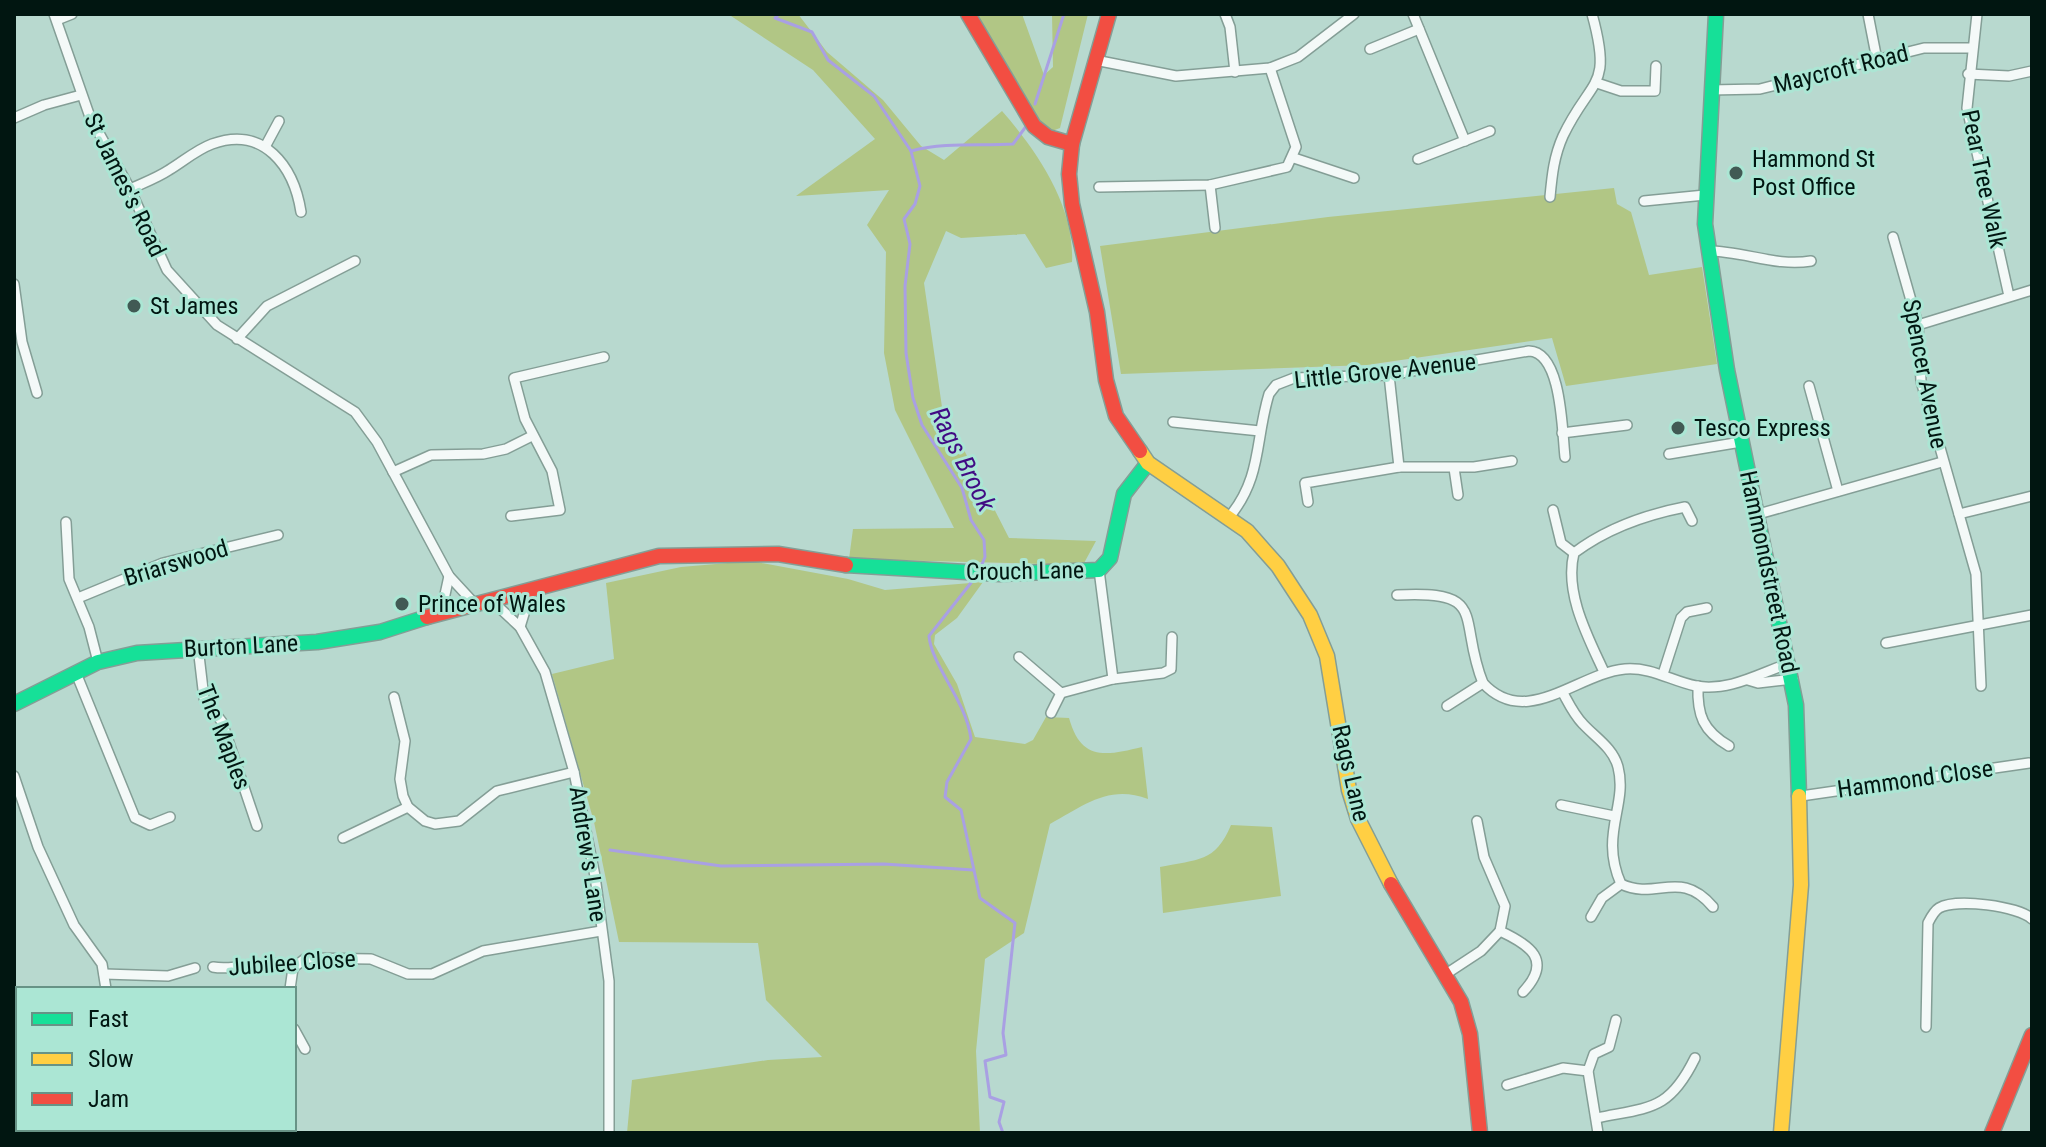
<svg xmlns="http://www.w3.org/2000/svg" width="2046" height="1147" viewBox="0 0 2046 1147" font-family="'Roboto Condensed',sans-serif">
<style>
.green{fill:#b1c685}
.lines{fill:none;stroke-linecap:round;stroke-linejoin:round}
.stream{stroke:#a9a0e3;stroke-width:3}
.street-casing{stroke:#849e96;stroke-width:12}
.fast-casing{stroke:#849e96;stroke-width:17}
.slow-casing{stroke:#849e96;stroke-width:17}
.jam-casing{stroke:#849e96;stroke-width:17}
.street{stroke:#f4f9f8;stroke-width:9}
.fast{stroke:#16e098;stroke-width:14}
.slow{stroke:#ffcf43;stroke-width:14}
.jam{stroke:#f24e42;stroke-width:14}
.poi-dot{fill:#415a54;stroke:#abe6d4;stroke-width:3}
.labels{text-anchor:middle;stroke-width:6;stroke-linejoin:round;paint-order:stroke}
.street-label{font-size:24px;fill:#011611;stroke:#abe6d4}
.poi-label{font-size:24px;fill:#011611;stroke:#abe6d4;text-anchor:start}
.water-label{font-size:26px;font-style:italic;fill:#410b84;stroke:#abe6d4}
</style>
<rect width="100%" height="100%" fill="#b8d9cf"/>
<g class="green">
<path d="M728 14H798L827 52 883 100 921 146 944 160 1002 111C1037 151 1075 206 1072 262L1046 268 1025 234 961 238 946 231 924 283 942 407 1009 538 1096 541 1083 565 849 559 853 529 954 528 895 410 884 353 886 252 867 225 889 190 796 196 875 139 813 70Z"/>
<polygon points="974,14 1022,14 1044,75 1053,67 1052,14 1088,14 1060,128 1052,131 1038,121"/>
<polygon points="1614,188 1617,204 1631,212 1649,275 1702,267 1717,364 1566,386 1552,338 1367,365 1121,374 1100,246 1328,217"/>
<path d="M751 561 848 579 885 590 983 582 957 618 935 635 934 644 957 684 975 737 1025 744 1033 740 1046 717 1069 718C1081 761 1105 756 1142 747L1148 799C1109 784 1083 806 1050 824L1024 933 985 959 976 1051 980 1133H627L632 1080 768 1060 822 1057 766 1000 758 943 619 942 594 822 552 674 614 659 606 583 681 567Z"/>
<path d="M1231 825 1272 827 1281 896 1163 913 1160 867C1198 859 1215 863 1231 825Z"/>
</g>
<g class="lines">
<g class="stream">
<polyline points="779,14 775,18 812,32 828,60 874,96 911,151 920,186 915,204 904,219 910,244 905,286 906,353 913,398 922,425 962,488 971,520 984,540 985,557 980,569"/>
<polyline points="1035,104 1064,14"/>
<path d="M911 151C945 142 980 146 1013 144L1027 125"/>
<path d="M974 579 929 636C932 667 966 700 971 739L947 782 945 797 961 810 980 898 1015 923 1003 1033 1006 1055 985 1061 990 1097 1004 1102 999 1122 1003 1133"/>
<polyline points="610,850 721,866 884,864 973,870"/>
</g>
<g class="street-casing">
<g id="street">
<polyline points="54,14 90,117 130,189 167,270 217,325 355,412 377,442 449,576 473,602"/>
<polyline points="1225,14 1230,27 1235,72"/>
<polyline points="1413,14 1465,141"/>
<polyline points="1868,14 1877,60"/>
<polyline points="1977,14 1967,108 2009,296"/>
<polyline points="57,20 72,14"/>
<polyline points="1370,49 1419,29"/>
<polyline points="1095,60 1176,76 1270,68 1298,57 1354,14"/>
<polyline points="1968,74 2009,76 2032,71"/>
<polyline points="1597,83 1621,91 1655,91 1656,66"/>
<polyline points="1710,90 1760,89 1924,48 1971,48"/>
<polyline points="14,118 44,105 81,95"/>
<polyline points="265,147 279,121"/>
<polyline points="1294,158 1354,178"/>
<polyline points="1418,159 1490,131"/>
<polyline points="1210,185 1215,228"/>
<polyline points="1099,187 1210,185 1287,167 1296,147 1270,68"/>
<path d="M130 189C143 183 157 178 169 170 184 161 196 150 212 144 264 125 294 167 301 212"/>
<path d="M1550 197C1552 175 1554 156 1563 136 1591 77 1613 90 1592 14"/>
<polyline points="1644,201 1705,195"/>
<polyline points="1893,237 1918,325 1921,381 1976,574 1981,686"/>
<path d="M1708 251C1744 251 1776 267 1811 261"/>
<polyline points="14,284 22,342 37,393"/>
<polyline points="1918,325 2032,290"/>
<polyline points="237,339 267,306 355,261"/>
<polyline points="1389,375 1399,467"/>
<polyline points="1809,386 1838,491"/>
<polyline points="1173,422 1260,431"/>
<polyline points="1562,433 1627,425"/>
<polyline points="1669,454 1741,442"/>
<polyline points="1454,468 1458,495"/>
<polyline points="393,472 431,455 483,454 506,449 532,436"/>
<polyline points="1308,502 1305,483 1399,467 1474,467 1512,461"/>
<polyline points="1553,510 1561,543 1574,553"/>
<polyline points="1959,514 2032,496"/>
<polyline points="1755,515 1942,462"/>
<polyline points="511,516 560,510 552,471 525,419 514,378 604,357"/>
<path d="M1230 516C1262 477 1255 440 1269 394L1276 385 1294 378 1389 375 1529 351C1562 352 1562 431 1565 457"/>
<polyline points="66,522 69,579 89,627 98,662"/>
<polyline points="1099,570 1113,679"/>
<path d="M1397 595C1490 590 1457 618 1483 683 1526 730 1578 673 1625 669 1652 667 1671 681 1696 686 1729 692 1760 673 1790 663"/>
<polyline points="78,598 163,563 278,535"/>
<polyline points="490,599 520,627 545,672 574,772 595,876 609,981 609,1133"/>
<polyline points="441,613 449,576"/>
<polyline points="520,627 531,591"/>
<polyline points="1886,643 2032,615"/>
<polyline points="198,647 204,698 222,722 257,826"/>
<polyline points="1019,657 1061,693 1113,679 1163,673 1171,669 1172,637"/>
<path d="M1604 672C1588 637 1564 593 1574 553 1607 528 1644 515 1685 507L1692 521"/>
<polyline points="76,673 135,818 150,825 170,817"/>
<polyline points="1663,674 1681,618 1687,612 1707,608"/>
<polyline points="1748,680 1758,683 1793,679"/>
<path d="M1698 686C1697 715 1703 731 1729 746"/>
<path d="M1563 693C1569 704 1574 715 1583 724 1596 738 1613 748 1618 767 1628 806 1599 834 1621 884 1657 901 1680 868 1713 907"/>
<polyline points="394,697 405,741 400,779 403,796 408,807 425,821 435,824 459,821 497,791 574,772"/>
<polyline points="1447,706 1483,683"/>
<polyline points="1051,713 1061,693"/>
<polyline points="14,776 38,847 74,925 102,964 106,989"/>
<polyline points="1801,796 2029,763"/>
<polyline points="1561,805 1614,816"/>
<path d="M1477 821 1484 857 1505 906 1500 931C1530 945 1553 960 1523 992"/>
<polyline points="343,838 408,807"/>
<polyline points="1591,917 1602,898 1621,884"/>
<path d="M213 967C239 972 268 956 293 968L306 958 371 959 408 974H432L483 951 601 931"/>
<polyline points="104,974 168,976 195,968"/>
<polyline points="1446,974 1481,951 1500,931"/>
<polyline points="290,989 293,968"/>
<path d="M1926 1027 1928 923C1931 917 1934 911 1939 908 1956 898 2019 906 2032 919"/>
<polyline points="294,1029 305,1049"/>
<polyline points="1507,1085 1563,1068 1588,1071"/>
<path d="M1597 1118C1650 1107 1669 1111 1695 1058"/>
<polyline points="1598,1133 1588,1071 1594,1054 1609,1047 1616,1020"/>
</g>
</g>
<g class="fast-casing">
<g id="fast">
<polyline points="1716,14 1705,224 1727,370 1796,705 1799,796"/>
<polyline points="846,565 1000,574 1099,570 1110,558 1124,494 1148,463"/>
<polyline points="14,704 98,662 137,653 317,642 380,632 427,617"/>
</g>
</g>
<g class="slow-casing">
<g id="slow">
<polyline points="1140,451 1148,463 1247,531 1278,566 1310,615 1327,656 1349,790 1358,819 1391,884"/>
<polyline points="1781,1133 1801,885 1799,796"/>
</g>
</g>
<g class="jam-casing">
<g id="jam">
<polyline points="968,14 1034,126 1048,137 1072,144"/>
<polyline points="1109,14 1072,144 1069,174 1072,204 1097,312 1106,380 1116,416 1140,451"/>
<polyline points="427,617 659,556 778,554 846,565"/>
<polyline points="1391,884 1461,1002 1470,1034 1480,1133"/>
<polyline points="1992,1133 2032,1035"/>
</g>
</g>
<use href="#street" class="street"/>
<use href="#fast" class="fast"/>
<use href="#slow" class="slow"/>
<use href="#jam" class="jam"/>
</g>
<g class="poi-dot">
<circle cx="1736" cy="173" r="8"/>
<circle cx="134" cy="306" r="8"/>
<circle cx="1678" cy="428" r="8"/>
<circle cx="402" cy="604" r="8"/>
</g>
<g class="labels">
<g class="street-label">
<text transform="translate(1841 69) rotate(-14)" y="8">Maycroft Road</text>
<text transform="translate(1984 179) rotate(78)" y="8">Pear Tree Walk</text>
<text transform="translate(125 185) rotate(64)" y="8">St James's Road</text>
<text transform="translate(1385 371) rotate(-6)" y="8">Little Grove Avenue</text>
<text transform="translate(1925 374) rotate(79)" y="8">Spencer Avenue</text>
<text transform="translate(176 563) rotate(-17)" y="8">Briarswood</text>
<text transform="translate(1025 571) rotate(-1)" y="8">Crouch Lane</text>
<text transform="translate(1769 572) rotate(78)" y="8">Hammondstreet Road</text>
<text transform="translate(241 646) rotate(-3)" y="8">Burton Lane</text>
<text transform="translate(224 737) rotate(69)" y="8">The Maples</text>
<text transform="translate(1351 773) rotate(77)" y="8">Rags Lane</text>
<text transform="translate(1915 779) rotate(-8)" y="8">Hammond Close</text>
<text transform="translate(588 854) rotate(81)" y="8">Andrew's Lane</text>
<text transform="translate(292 963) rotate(-4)" y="8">Jubilee Close</text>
</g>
<g class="poi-label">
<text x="1752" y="167">Hammond St<tspan x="1752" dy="28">Post Office</tspan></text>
<text x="150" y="314">St James</text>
<text x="1694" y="436">Tesco Express</text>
<text x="418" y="612">Prince of Wales</text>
</g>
<g class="water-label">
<text transform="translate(963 459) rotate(63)" y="9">Rags Brook</text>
</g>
</g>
<rect width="2046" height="1147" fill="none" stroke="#011611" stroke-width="32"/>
<rect x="16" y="987" width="280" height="144" fill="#abe6d4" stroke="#679386" stroke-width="2"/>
<rect x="32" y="1013" width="40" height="12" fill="#16e098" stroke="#679386" stroke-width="2"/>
<text x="88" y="1027" font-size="24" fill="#011611">Fast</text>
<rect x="32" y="1053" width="40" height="12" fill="#ffcf43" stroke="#679386" stroke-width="2"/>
<text x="88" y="1067" font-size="24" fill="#011611">Slow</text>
<rect x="32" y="1093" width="40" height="12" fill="#f24e42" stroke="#679386" stroke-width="2"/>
<text x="88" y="1107" font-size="24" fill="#011611">Jam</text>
</svg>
